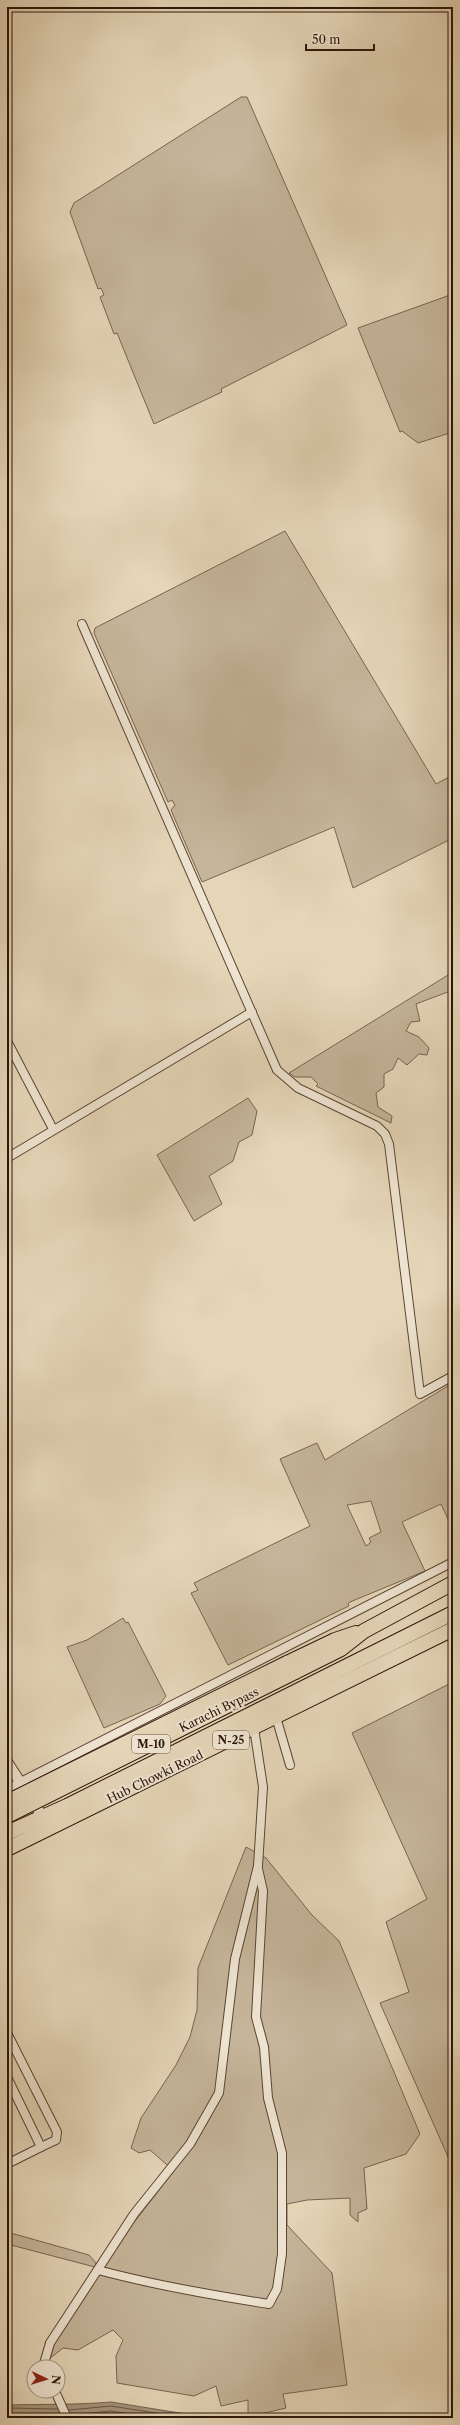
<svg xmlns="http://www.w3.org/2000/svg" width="460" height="2425" viewBox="0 0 460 2425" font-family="'Libre Caslon Text',serif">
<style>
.green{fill:#c5b59a;stroke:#786450;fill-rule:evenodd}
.water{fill:#a6947c;stroke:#75614d}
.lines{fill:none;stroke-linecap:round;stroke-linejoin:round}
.shore{stroke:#685442;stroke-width:1}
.minor-casing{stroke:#5a4433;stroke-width:10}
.tertiary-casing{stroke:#5a4433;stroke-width:12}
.trunk-casing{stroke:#2b1407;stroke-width:16}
.minor{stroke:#eee4d1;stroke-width:8}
.tertiary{stroke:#eee4d1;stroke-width:10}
.trunk{stroke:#e5d6b8;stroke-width:14}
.trunk-bridge-casing{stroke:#2b1407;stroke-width:16;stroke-linecap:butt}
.trunk-bridge{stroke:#e5d6b8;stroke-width:14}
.labels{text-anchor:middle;stroke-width:4;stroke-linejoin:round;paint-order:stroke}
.shield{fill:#eee4d1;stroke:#665244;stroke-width:1}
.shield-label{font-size:11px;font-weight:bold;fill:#2b1407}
.street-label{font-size:12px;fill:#2b1407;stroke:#eee4d1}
</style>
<rect width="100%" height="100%" fill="#e5d6b8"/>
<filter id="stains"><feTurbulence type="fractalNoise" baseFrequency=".005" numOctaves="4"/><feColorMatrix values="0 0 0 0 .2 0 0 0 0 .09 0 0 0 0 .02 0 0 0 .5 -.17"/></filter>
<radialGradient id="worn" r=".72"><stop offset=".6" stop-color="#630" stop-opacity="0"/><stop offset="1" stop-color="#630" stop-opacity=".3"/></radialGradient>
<g class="green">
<polygon points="241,97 247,97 347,325 221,389 222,392 154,424 117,333 114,334 100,297 104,295 101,288 98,289 70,212 74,203"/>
<polygon points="453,294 453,432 418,443 402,431 400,432 358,328"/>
<polygon points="285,531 436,784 453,775 453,838 353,888 334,827 202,882 171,810 175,805 172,800 168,802 94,633 95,628"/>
<polygon points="453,972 453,990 416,1004 420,1021 411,1022 406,1031 419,1037 429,1048 427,1055 419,1054 407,1065 398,1058 393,1069 384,1074 384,1087 376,1093 378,1107 392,1116 391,1123 316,1086 318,1084 311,1077 295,1077 289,1073"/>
<polygon points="248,1098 257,1111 252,1135 239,1142 233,1161 209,1176 222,1204 194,1221 157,1155"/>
<path d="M453 1383V1530L441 1504 402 1522 425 1571 350 1602 348 1604 349 1606 228 1665 191 1593 198 1590 194 1583 310 1526 280 1459 317 1443 325 1460ZM371 1501 381 1532 369 1538 371 1542 366 1546 347 1505Z"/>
<polygon points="123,1618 126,1623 128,1622 166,1696 160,1704 104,1728 67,1647 87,1640"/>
<polygon points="453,1682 453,2168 380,2003 409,1992 386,1922 427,1899 352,1733"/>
<polygon points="246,1847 266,1858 312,1915 339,1941 420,2134 406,2154 364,2168 367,2209 358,2213 358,2222 350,2215 350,2198 307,2200 287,2204 287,2225 332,2273 347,2385 283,2394 286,2408 248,2417 248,2400 221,2406 216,2386 194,2396 117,2383 116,2356 123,2340 113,2330 78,2350 63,2348 49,2359 51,2348 132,2225 174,2171 150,2150 139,2153 131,2148 141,2118 176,2065 190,2037 197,2010 198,1968"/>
<polygon points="7,2232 89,2255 96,2263 95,2267 7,2244"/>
</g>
<path class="water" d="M111 2402 211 2418H7V2405C42 2404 76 2405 111 2402Z"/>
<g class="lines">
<g class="shore">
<polyline points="7,2408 57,2409"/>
<polyline points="69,2410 111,2406 187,2418"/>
<polyline points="7,2414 60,2414"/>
<polyline points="71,2415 111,2411 157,2418"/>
</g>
<g class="minor-casing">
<g id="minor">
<polyline points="82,624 277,1070 298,1088 377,1126 385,1134 389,1144 420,1394 453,1376"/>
<polyline points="7,1041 53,1129"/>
<polyline points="7,1158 252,1012"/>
<polyline points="276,1717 290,1765"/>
<polyline points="7,1789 453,1562"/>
<polyline points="7,2033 57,2132 56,2140 41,2147"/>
<polyline points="7,2077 41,2147 7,2164"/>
<path d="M98 2270C154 2285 211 2295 269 2304L277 2289 282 2254V2153L268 2098 264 2047 256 2017 263 1891 258 1869"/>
<polyline points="43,2367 50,2343 134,2214 190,2144 219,2093 235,1959 258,1866 263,1787 254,1728"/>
<polyline points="55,2391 67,2418"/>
</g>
</g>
<g class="tertiary-casing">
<polyline id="tertiary" points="7,1762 46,1822"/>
</g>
<g class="trunk-casing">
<g id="trunk">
<polyline points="287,1663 335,1640 356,1633"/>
<polyline points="295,1672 341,1649 364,1631 453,1583"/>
<polyline points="7,1833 67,1806 453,1613"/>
<polyline points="7,1849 453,1629"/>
</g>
</g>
<use href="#minor" class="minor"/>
<use href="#tertiary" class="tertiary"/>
<use href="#trunk" class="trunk"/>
<g class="trunk-bridge-casing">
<g id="trunk-bridge">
<polyline points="7,1802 287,1663"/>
<polyline points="7,1816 295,1672"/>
</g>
</g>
<use href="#trunk-bridge" class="trunk-bridge"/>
</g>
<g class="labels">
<g class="shield">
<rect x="213" y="1731" width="36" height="18" rx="3"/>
<rect x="132" y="1735" width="38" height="18" rx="3"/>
</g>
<g class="shield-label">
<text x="231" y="1744">N-25</text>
<text x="151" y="1748">M-10</text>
</g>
<g class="street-label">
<text transform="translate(219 1710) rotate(-26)" y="4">Karachi Bypass</text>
<text transform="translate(155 1777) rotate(-26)" y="4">Hub Chowki Road</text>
</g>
</g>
<rect width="460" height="2425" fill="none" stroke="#e5d6b8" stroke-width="24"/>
<rect x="8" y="8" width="444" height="2409" fill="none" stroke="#2b1407" stroke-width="2"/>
<rect x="12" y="12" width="436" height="2401" fill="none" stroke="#2b1407"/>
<g transform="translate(46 2379) rotate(94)"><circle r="19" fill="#eee4d1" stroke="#a09180"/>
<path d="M0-3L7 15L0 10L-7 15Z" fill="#8f2418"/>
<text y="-6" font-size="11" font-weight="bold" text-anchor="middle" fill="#2b1407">N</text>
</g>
<path d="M306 44v6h68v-6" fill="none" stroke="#2b1407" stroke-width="2"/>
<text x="312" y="44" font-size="12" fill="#2b1407" stroke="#eee4d1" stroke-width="3" paint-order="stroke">50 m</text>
<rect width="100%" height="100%" filter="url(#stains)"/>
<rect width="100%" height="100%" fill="url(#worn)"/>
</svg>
